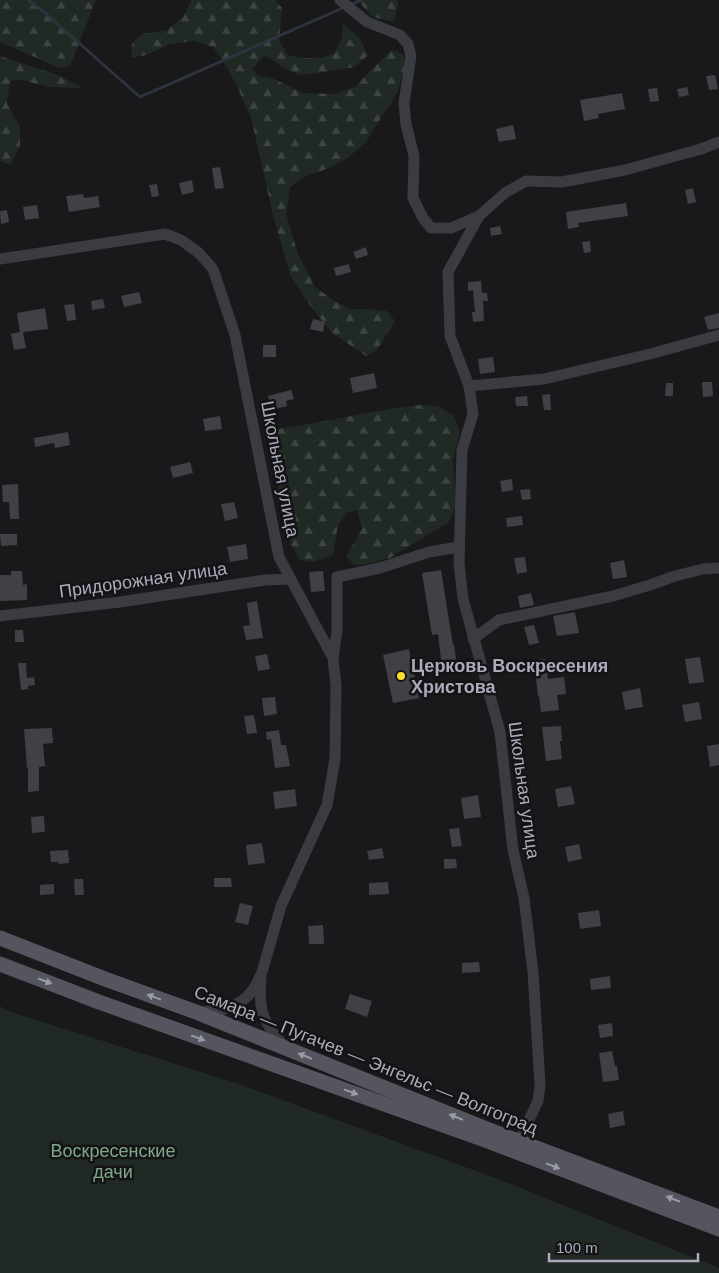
<svg xmlns="http://www.w3.org/2000/svg" width="719" height="1273" viewBox="0 0 719 1273" font-family="Arial,sans-serif">
<style>
.forest{fill:url(#forest-firs)}
.garden{fill:#202923}
.lines{fill:none;stroke-linecap:round;stroke-linejoin:round}
.stream{stroke:#2d3440;stroke-width:3}
.building{fill:#404045}
.minor{stroke:#3b3b42;stroke-width:11}
.major{stroke:#55555f;stroke-width:15}
.oneway{fill:#999ba9}
.poi-dot{fill:#fedc2d;stroke:#141316;stroke-width:2}
.labels{text-anchor:middle;stroke-width:5;stroke-linejoin:round;paint-order:stroke}
.street-label{font-size:18px;fill:#aaacbb;stroke:#141316}
.poi-label{font-size:18px;font-weight:bold;fill:#aaacbb;stroke:#141316;text-anchor:start}
.park-label{font-size:18px;fill:#80a789;stroke:#141316}
</style>
<defs>
<pattern id="forest-firs" width="22" height="20" patternUnits="userSpaceOnUse" patternTransform="scale(1.25)"><rect width="22" height="20" fill="#202923"/><path d="M5 1l3.5 6h-7zM16 11l3.5 6h-7z" fill="#3e4541"/></pattern>
</defs>
<rect width="100%" height="100%" fill="#19181b"/>
<g class="forest">
<polygon points="0,0 96,0 70,66 60,68 0,42"/>
<path d="M191 0H275L282 8 279 41 288 55C305 60 317 59 334 54L342 38 343 23 360 39 368 55 355 67 318 73 299 75 279 65 265 55 252 69 260 76 274 79 303 93 336 94 356 86 369 72 392 50 404 55 406 63 398 91 366 142 349 157 332 167 304 177 290 187 286 214 298 254 315 287 336 302 351 309H369L387 311 395 321 377 350 366 356 331 332 306 300 290 275 273 215 251 118 240 93 228 69 213 47 194 41 170 44 146 55 131 58 132 43 142 34 167 30 184 16Z"/>
<polygon points="357,0 397,0 398,5 394,22 373,17"/>
<polygon points="0,56 58,75 83,88 48,87 22,80 10,81 7,104 20,127 20,146 11,165 0,161"/>
<path d="M418 405 438 406 454 416 460 431 453 460 456 505 449 522 408 547 390 558 367 564 354 565 346 556 362 529 357 510 347 513 338 525 333 555 313 562 300 560 291 545 276 477 270 442 276 429C324 422 370 411 418 405Z"/>
</g>
<polygon class="garden" points="0,1006 8,1011 239,1084 501,1180 719,1268 719,1273 0,1273"/>
<g class="lines">
<g class="stream">
<polyline points="28,0 45,13 140,97 345,7"/>
<polyline points="351,5 361,0"/>
</g>
</g>
<g class="building">
<polygon points="715,75 718,89 709,90 706,76"/>
<polygon points="687,87 689,95 679,97 677,89"/>
<polygon points="657,88 659,101 650,102 648,89"/>
<polygon points="622,93 625,109 598,114 599,118 584,121 580,100"/>
<polygon points="513,125 516,139 499,142 496,129"/>
<polygon points="220,167 224,188 215,189 212,168"/>
<polygon points="192,180 194,192 182,195 179,183"/>
<polygon points="157,184 159,196 152,197 149,185"/>
<polygon points="693,188 696,202 688,204 685,190"/>
<polygon points="83,194 84,198 98,196 100,207 69,212 66,196"/>
<polygon points="626,203 628,216 578,223 579,227 568,229 566,212"/>
<polygon points="37,205 39,218 25,220 23,207"/>
<polygon points="7,210 9,222 1,224 0,211"/>
<polygon points="500,226 502,234 491,236 490,228"/>
<polygon points="590,241 591,252 584,253 582,242"/>
<polygon points="366,247 368,255 356,259 353,252"/>
<polygon points="349,264 351,272 336,276 334,268"/>
<polygon points="481,281 482,293 487,293 488,301 483,301 484,321 473,322 472,312 475,312 473,290 468,291 468,282"/>
<polygon points="139,292 142,303 124,307 121,296"/>
<polygon points="103,299 105,308 92,310 91,301"/>
<polygon points="74,304 76,320 67,321 64,305"/>
<polygon points="45,308 48,329 23,332 26,348 14,350 11,334 20,332 17,313"/>
<polygon points="719,313 719,328 708,330 704,317"/>
<polygon points="313,319 325,322 323,332 310,329"/>
<rect x="263" y="345" width="13" height="12"/>
<polygon points="493,357 495,372 480,374 478,359"/>
<polygon points="374,373 377,388 353,393 350,378"/>
<polygon points="702,382 712,382 713,396 703,397"/>
<polygon points="666,383 673,383 673,396 665,396"/>
<polygon points="291,390 294,399 286,401 287,406 272,410 268,396"/>
<polygon points="550,394 551,410 544,410 542,395"/>
<polygon points="527,396 528,406 516,406 515,397"/>
<polygon points="220,416 222,429 205,431 203,419"/>
<polygon points="68,432 70,445 55,448 54,443 35,447 34,438"/>
<polygon points="190,462 193,473 173,478 170,467"/>
<polygon points="512,479 513,490 502,492 500,481"/>
<polygon points="18,484 19,519 10,519 9,502 3,502 2,485"/>
<polygon points="530,489 531,499 522,500 520,490"/>
<polygon points="234,502 238,518 225,521 221,504"/>
<polygon points="522,516 523,525 507,527 506,518"/>
<polygon points="0,534 17,534 17,545 1,546"/>
<polygon points="246,544 248,559 230,562 227,547"/>
<polygon points="525,557 527,572 517,574 514,558"/>
<polygon points="624,560 627,577 613,579 610,563"/>
<polygon points="441,570 453,645 454,645 457,666 442,668 438,634 432,635 422,573"/>
<polygon points="11,571 22,571 23,585 27,584 27,600 0,601 0,575 11,575"/>
<polygon points="323,571 325,591 311,592 309,572"/>
<polygon points="531,593 534,605 520,608 518,596"/>
<polygon points="257,601 263,638 246,640 243,626 250,625 247,603"/>
<polygon points="575,612 579,633 557,636 553,616"/>
<polygon points="534,625 539,643 529,645 524,627"/>
<polygon points="15,630 23,630 24,642 15,642"/>
<polygon points="409,649 419,698 393,703 383,655"/>
<polygon points="267,654 270,669 258,671 255,656"/>
<polygon points="700,657 704,682 689,684 685,659"/>
<polygon points="545,659 548,679 564,677 566,694 557,695 559,710 541,712 539,696 538,697 535,669 532,669 531,661"/>
<polygon points="18,663 26,663 27,678 34,677 35,685 28,686 28,689 21,690"/>
<polygon points="640,688 643,707 625,710 622,692"/>
<polygon points="275,697 277,714 264,716 262,698"/>
<polygon points="699,702 702,719 685,722 682,705"/>
<polygon points="254,715 257,733 247,734 244,716"/>
<polygon points="561,726 562,741 560,741 562,759 546,761 542,727"/>
<polygon points="52,728 53,743 43,744 45,766 39,767 39,791 28,792 28,768 27,768 24,729"/>
<polygon points="279,730 281,745 286,745 290,766 275,768 271,739 267,740 266,732"/>
<polygon points="719,744 719,765 710,767 707,746"/>
<polygon points="571,786 575,804 558,807 555,789"/>
<polygon points="295,789 297,806 275,809 273,792"/>
<polygon points="478,795 481,817 464,819 461,798"/>
<polygon points="44,816 45,832 32,833 31,817"/>
<polygon points="459,828 462,846 452,847 449,829"/>
<polygon points="262,843 265,863 248,865 246,845"/>
<polygon points="579,844 582,859 568,862 565,847"/>
<polygon points="382,848 384,858 369,860 367,851"/>
<polygon points="68,850 69,863 59,864 58,862 51,862 50,851"/>
<polygon points="444,859 456,859 457,868 444,869"/>
<polygon points="214,878 231,878 232,887 214,887"/>
<polygon points="74,879 83,879 84,895 75,895"/>
<polygon points="388,882 389,894 369,895 369,883"/>
<polygon points="54,884 54,894 40,895 40,885"/>
<polygon points="240,903 253,906 248,925 235,922"/>
<polygon points="599,910 601,926 580,929 578,913"/>
<polygon points="323,925 324,944 309,944 308,926"/>
<polygon points="479,962 480,972 462,973 462,963"/>
<polygon points="610,976 611,988 591,990 590,979"/>
<polygon points="350,994 372,1001 367,1017 345,1009"/>
<polygon points="612,1023 613,1036 600,1038 598,1025"/>
<polygon points="612,1051 615,1066 617,1066 619,1080 603,1082 599,1053"/>
<polygon points="623,1111 625,1125 610,1128 608,1114"/>
</g>
<g class="lines">
<g class="minor">
<polyline points="340,0 367,22 400,35 408,44 411,56 404,103 406,124 414,156 413,198 423,218 431,228 451,228 479,216 505,193 526,181 562,182 625,170 701,149 719,142"/>
<polyline points="479,216 448,272 450,336 469,386 473,414 462,450 459,563 463,599 500,732 513,850 524,898 533,972 540,1085 538,1101 519,1141"/>
<polyline points="0,259 165,234 181,240 199,253 213,269 235,335 279,557 333,658 336,686 335,759 327,805 281,906 262,972 255,987 247,997 237,1004 222,1010 197,1012"/>
<polyline points="469,386 544,379 650,354 719,335"/>
<polyline points="0,616 120,602 265,580 291,579"/>
<polyline points="473,639 499,620 613,596 650,585 675,576 703,569 719,568"/>
<polyline points="333,658 337,631 337,577 380,568 429,552 459,547"/>
<path d="M261 979C258 1012 263 1022 285 1047"/>
</g>
<g class="major">
<polyline points="0,938 105,979 196,1012 489,1130 719,1217"/>
<polyline points="0,964 99,1002 485,1140 719,1229"/>
</g>
</g>
<defs><path id="oneway-solid" d="M-6-.8H1V-3.2L6.5 0L1 3.2V.8H-6Z" transform="scale(1.25)"/></defs>
<g class="oneway">
<use href="#oneway-solid" transform="translate(45 981) rotate(21)"/>
<use href="#oneway-solid" transform="translate(154 997) rotate(-160)"/>
<use href="#oneway-solid" transform="translate(198 1038) rotate(20)"/>
<use href="#oneway-solid" transform="translate(305 1056) rotate(-158)"/>
<use href="#oneway-solid" transform="translate(351 1092) rotate(20)"/>
<use href="#oneway-solid" transform="translate(456 1117) rotate(-158)"/>
<use href="#oneway-solid" transform="translate(553 1166) rotate(21)"/>
<use href="#oneway-solid" transform="translate(673 1199) rotate(-159)"/>
</g>
<circle class="poi-dot" cx="401" cy="676" r="5"/>
<g class="labels">
<g class="street-label">
<text transform="translate(280 469) rotate(79)" y="6">Школьная улица</text>
<text transform="translate(143 580) rotate(-8)" y="6">Придорожная улица</text>
<text transform="translate(524 790) rotate(82)" y="6">Школьная улица</text>
<text transform="translate(366 1060) rotate(22)" y="6">Самара — Пугачев — Энгельс — Волгоград</text>
</g>
<g class="poi-label">
<text x="411" y="672">Церковь Воскресения<tspan x="411" dy="21">Христова</tspan></text>
</g>
<g class="park-label">
<text x="113" y="1157">Воскресенские<tspan x="113" dy="21">дачи</tspan></text>
</g>
</g>
<path d="M549 1253v8h149v-8" fill="none" stroke="#aaacbb" stroke-width="2.5"/>
<text x="556" y="1253" font-size="15" fill="#aaacbb" stroke="#141316" stroke-width="4" paint-order="stroke">100 m</text>
</svg>
